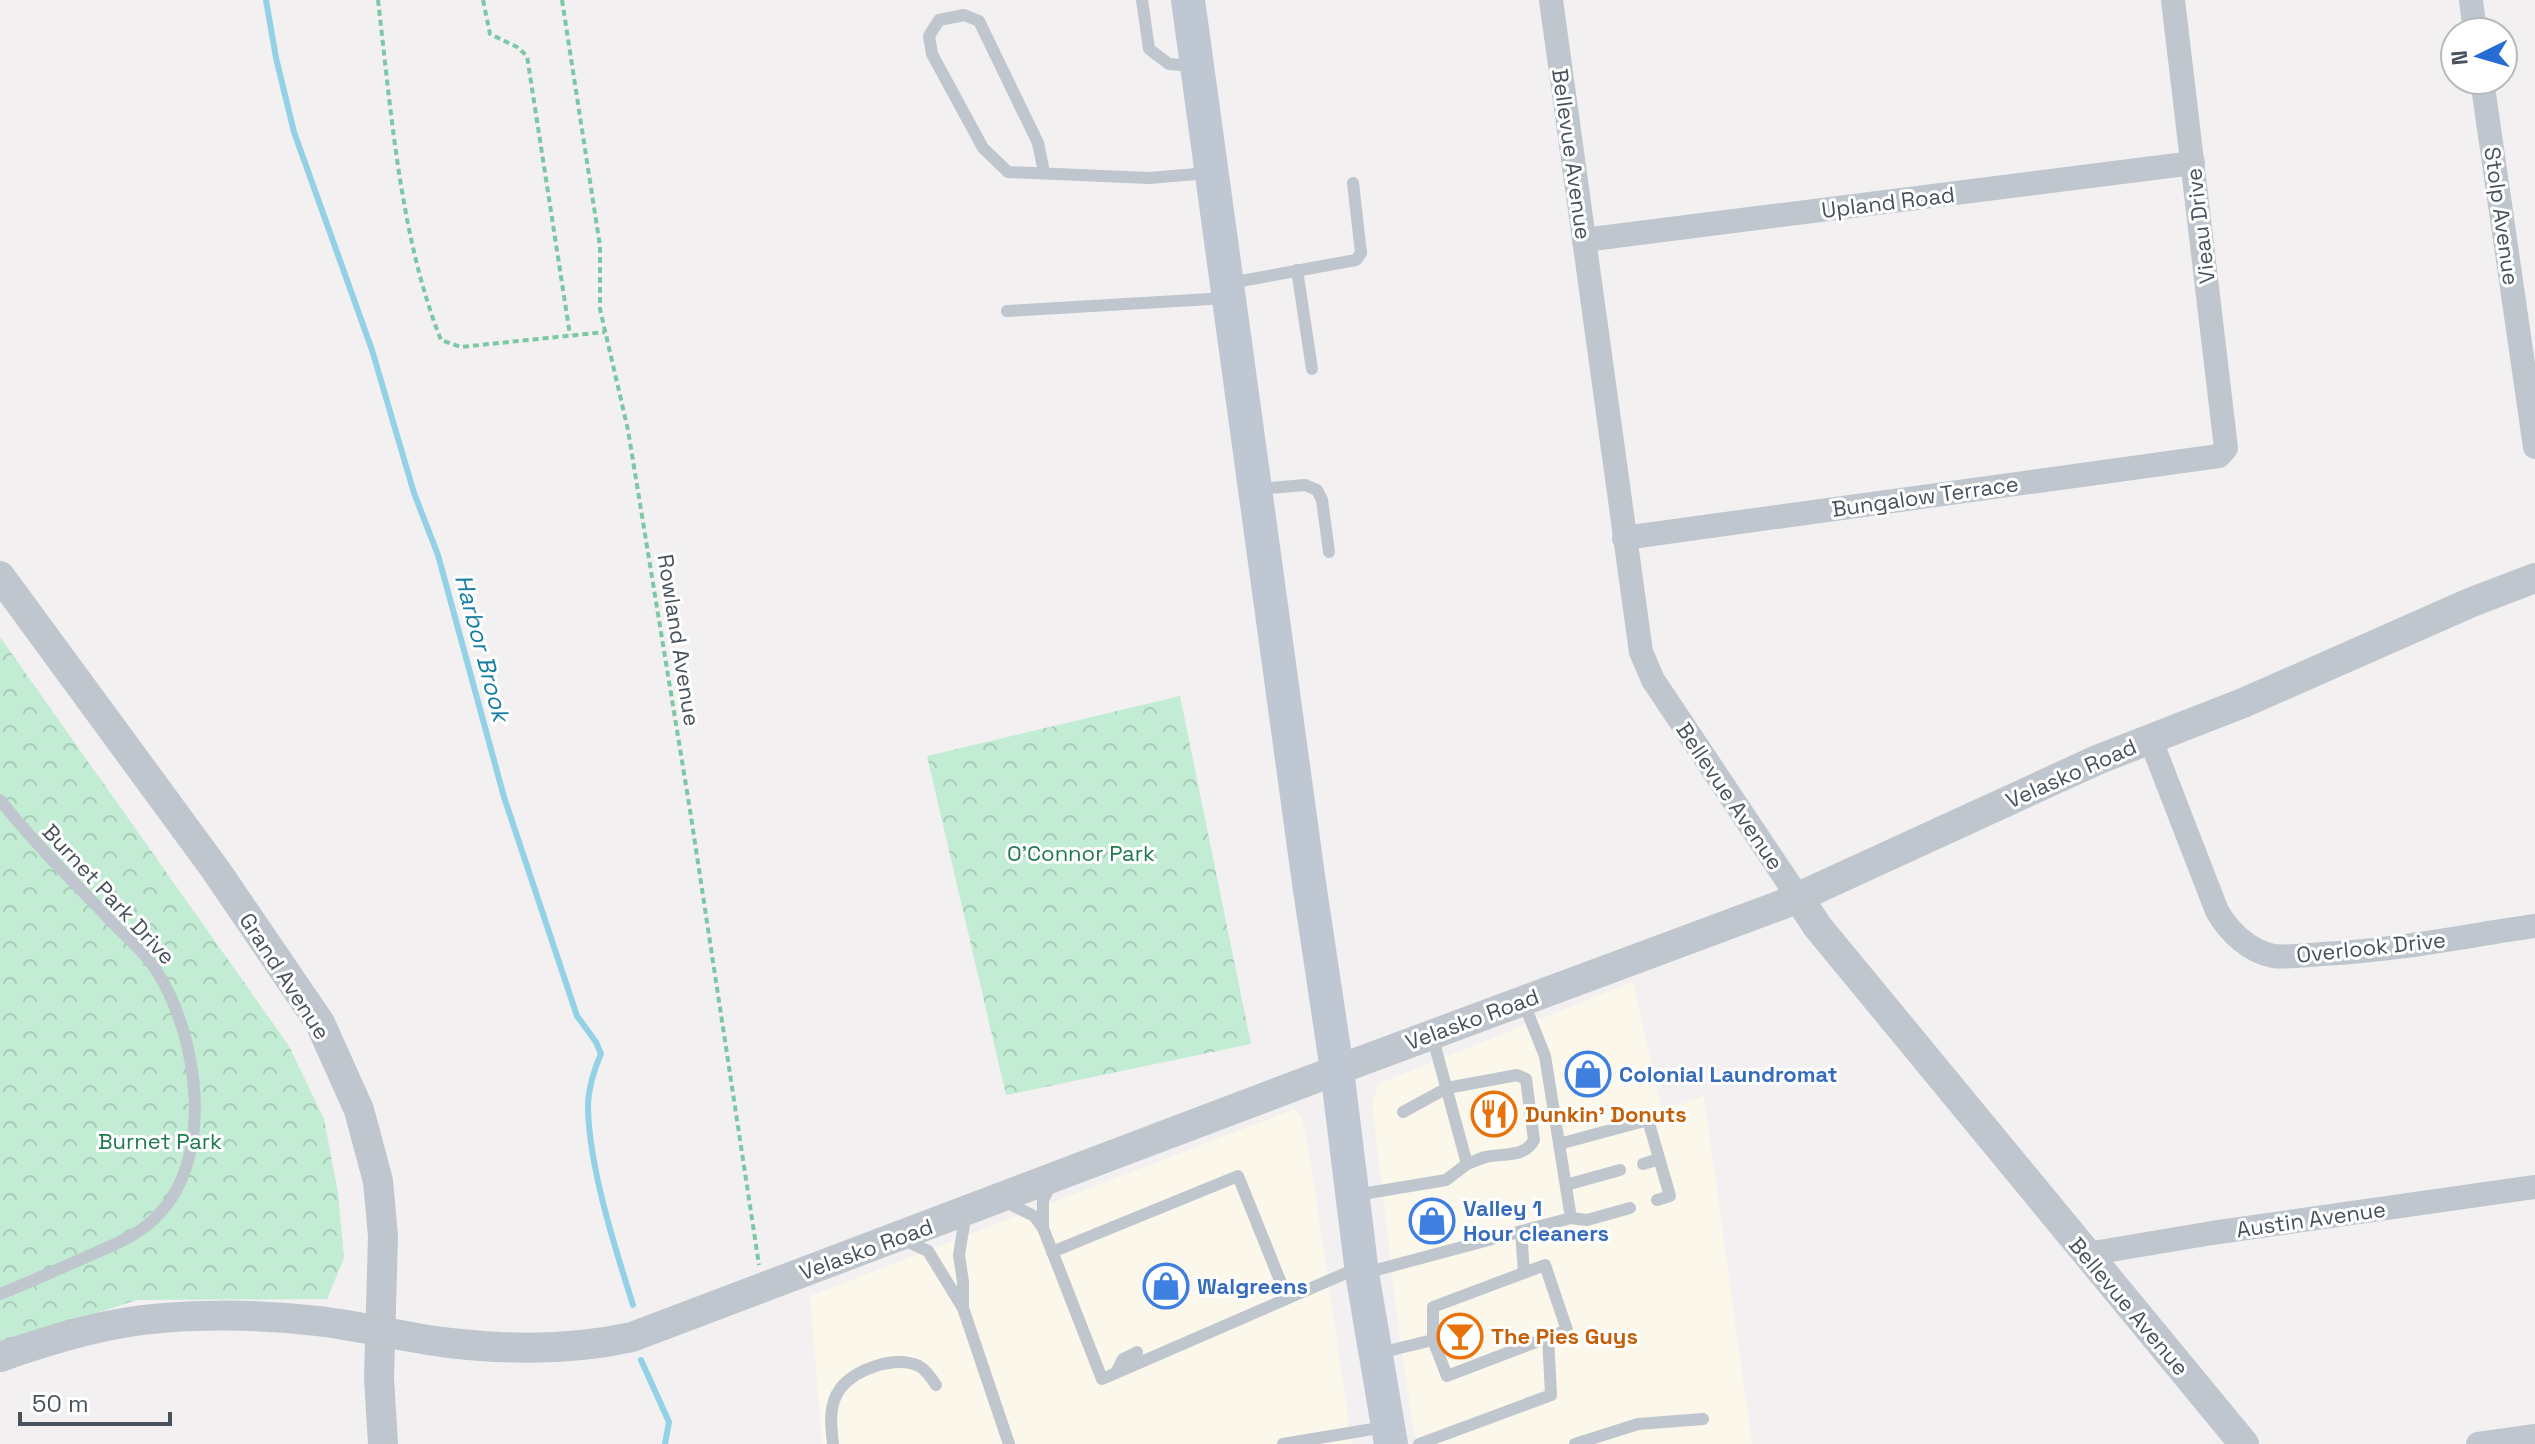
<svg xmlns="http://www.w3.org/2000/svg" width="2535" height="1444" viewBox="0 0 2535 1444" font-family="'Space Grotesk',sans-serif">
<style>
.commercial{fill:#fbf7eb}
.park{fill:url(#park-crowns)}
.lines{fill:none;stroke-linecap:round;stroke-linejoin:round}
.stream{stroke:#92d1e6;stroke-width:6}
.path{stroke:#7cc8a5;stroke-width:4;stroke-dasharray:6 4;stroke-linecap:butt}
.service{stroke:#bfc6cd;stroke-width:12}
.minor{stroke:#bfc6cd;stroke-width:24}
.tertiary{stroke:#bfc6cd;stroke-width:30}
.secondary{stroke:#bfc7d2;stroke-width:34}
.labels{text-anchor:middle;stroke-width:6;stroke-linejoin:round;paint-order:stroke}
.street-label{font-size:22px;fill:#49525c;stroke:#fff}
.park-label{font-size:22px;fill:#1e794f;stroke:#fff}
.shop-label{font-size:22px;font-weight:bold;fill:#366cbe;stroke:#fff;text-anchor:start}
.food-label{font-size:22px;font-weight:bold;fill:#c56008;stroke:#fff;text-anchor:start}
.water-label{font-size:24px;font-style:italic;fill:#177ea1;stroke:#fff}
</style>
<defs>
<pattern id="park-crowns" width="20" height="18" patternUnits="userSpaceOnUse" patternTransform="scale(2)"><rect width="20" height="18" fill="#c2ecd4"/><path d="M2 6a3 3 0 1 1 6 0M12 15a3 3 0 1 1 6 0" fill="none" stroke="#a8ccb8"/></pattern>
</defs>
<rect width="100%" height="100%" fill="#f2f0f0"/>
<g class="commercial">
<polygon points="1633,982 1662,1111 1704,1096 1752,1444 1416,1444 1400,1341 1372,1103 1378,1084"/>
<polygon points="1295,1109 1302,1118 1310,1158 1352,1444 822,1444 810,1296"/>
</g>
<g class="park">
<polygon points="0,637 289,1046 324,1119 338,1193 344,1258 327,1299 137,1300 0,1344"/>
<polygon points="1180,696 1251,1044 1006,1095 927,756"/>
</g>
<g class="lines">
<g class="stream">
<path d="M266 0 276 58 294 132 372 350 414 493 438 555 504 797 577 1016 596 1042 601 1054C594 1069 588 1090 588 1107 589 1167 615 1248 633 1305"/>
<polyline points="641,1360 669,1422 665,1444"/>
</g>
<g class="path">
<path d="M378 0C391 110 400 237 441 340L461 347 605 332"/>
<polyline points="483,0 490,34 517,47 527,56 570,335"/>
<polyline points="562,0 600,246 600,309 628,430 690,810 759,1265"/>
</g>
<g class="service">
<polyline points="1142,0 1149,49 1169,64 1195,66"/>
<polyline points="1044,172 1038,143 979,21 964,15 939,20 929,36 932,54 983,148 1008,172 1149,178 1208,173"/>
<polyline points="1297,270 1312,369"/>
<polyline points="1230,283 1356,260 1361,253 1353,183"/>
<polyline points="1007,311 1227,298"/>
<polyline points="1257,489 1305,485 1317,490 1322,500 1329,552"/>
<path d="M0 800C34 843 73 881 111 921 126 937 145 952 156 970 199 1036 217 1162 153 1220 134 1238 108 1247 84 1258 56 1270 28 1283 0 1294"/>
<path d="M1403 1112 1447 1088 1517 1075 1526 1079 1534 1140C1525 1158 1503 1153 1486 1157 1480 1158 1473 1162 1467 1164"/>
<polyline points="1559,1144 1648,1120 1670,1196 1657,1200"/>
<polyline points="1643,1164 1659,1159"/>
<polyline points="1051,1184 1043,1200 1043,1228 1102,1379 1360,1267"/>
<polyline points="1566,1185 1620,1170"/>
<polyline points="1356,1195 1446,1180 1467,1164 1432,1035"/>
<polyline points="1006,1202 1034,1216 1043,1228"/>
<polyline points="1571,1218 1587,1220 1630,1208"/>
<polyline points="1521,1231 1524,1273"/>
<polyline points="902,1239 928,1251 963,1308 1009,1444"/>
<polyline points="1052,1252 1238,1176 1287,1298"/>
<polyline points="1365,1273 1571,1218 1545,1056 1523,1001"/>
<polyline points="963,1308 963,1282 959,1255 966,1212"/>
<polyline points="1379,1353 1433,1340 1447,1376 1567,1330 1545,1265 1433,1307 1433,1340"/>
<polyline points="1116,1373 1123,1359 1137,1352"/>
<path d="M833 1444C831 1427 828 1405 840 1389 855 1369 895 1355 919 1366 925 1369 932 1379 936 1385"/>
<polyline points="1283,1444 1385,1427"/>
<polyline points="1419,1444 1551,1395 1548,1337"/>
<polyline points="1575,1444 1638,1424 1703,1419"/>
</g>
<g class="minor">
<polyline points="1551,0 1641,652 1653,680 1798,897"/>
<polyline points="2471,0 2475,32"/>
<polyline points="2482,80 2535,447"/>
<polyline points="1584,240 2193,163"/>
<polyline points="1624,538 2219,456 2226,448 2173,0"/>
<path d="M2150 738 2217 911C2229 932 2249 951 2273 956 2288 958 2307 955 2322 954 2393 951 2465 936 2535 926"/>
<polyline points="2087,1254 2212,1233 2535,1187"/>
<polyline points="2478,1444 2535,1436"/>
</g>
<g class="tertiary">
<polyline points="0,576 215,869 320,1023 359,1110 378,1181 383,1236 379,1378 383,1444"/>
<polyline points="1798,897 1817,926 2244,1444"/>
<path d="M0 1357C40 1343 81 1330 123 1323 181 1313 259 1314 318 1321 362 1326 406 1338 450 1343 511 1350 573 1350 632 1337L1337 1070 1781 905 2097 760 2243 703 2472 602 2535 578"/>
</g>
<polyline class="secondary" points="1188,0 1309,883 1337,1070 1362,1273 1391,1444"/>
</g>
<defs>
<g id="shop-ring" transform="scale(2.3)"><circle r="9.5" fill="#fff" stroke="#3f7fe0" stroke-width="1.5"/><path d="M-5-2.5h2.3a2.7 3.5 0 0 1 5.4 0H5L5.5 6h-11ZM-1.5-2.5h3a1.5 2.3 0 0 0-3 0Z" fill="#3f7fe0"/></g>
<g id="restaurant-ring" transform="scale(2.3)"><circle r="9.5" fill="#fff" stroke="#e8710a" stroke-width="1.5"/><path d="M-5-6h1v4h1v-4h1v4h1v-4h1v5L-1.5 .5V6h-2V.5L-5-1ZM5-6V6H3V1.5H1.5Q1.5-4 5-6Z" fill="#e8710a"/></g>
<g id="bar-ring" transform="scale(2.3)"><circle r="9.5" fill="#fff" stroke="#e8710a" stroke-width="1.5"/><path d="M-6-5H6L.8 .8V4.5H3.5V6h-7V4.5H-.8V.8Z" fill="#e8710a"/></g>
</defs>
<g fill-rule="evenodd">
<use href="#shop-ring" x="1588" y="1074"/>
<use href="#restaurant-ring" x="1494" y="1114"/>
<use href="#shop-ring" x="1432" y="1221"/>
<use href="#shop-ring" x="1166" y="1286"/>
<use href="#bar-ring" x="1460" y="1336"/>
</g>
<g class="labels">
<g class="street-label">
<text transform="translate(1572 154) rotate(82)" y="8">Bellevue Avenue</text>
<text transform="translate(1888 202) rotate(-7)" y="8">Upland Road</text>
<text transform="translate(2502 216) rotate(82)" y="8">Stolp Avenue</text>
<text transform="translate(2200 226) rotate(-97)" y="8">Vieau Drive</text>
<text transform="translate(1925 496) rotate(-8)" y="8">Bungalow Terrace</text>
<text transform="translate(679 640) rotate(81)" y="8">Rowland Avenue</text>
<text transform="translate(2071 773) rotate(-24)" y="8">Velasko Road</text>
<text transform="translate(1730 796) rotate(56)" y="8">Bellevue Avenue</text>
<text transform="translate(109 894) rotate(47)" y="8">Burnet Park Drive</text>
<text transform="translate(2371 947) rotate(-6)" y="8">Overlook Drive</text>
<text transform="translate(285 976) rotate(57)" y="8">Grand Avenue</text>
<text transform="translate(1472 1019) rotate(-20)" y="8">Velasko Road</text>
<text transform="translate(2311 1219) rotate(-8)" y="8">Austin Avenue</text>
<text transform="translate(866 1249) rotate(-20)" y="8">Velasko Road</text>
<text transform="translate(2129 1306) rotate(50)" y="8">Bellevue Avenue</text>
</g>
<g class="park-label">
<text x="1081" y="861">O'Connor Park</text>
<text x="160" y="1149">Burnet Park</text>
</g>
<g class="shop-label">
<text x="1619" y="1082">Colonial Laundromat</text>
<text x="1463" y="1216">Valley 1<tspan x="1463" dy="25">Hour cleaners</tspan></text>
<text x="1197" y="1294">Walgreens</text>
</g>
<g class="food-label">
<text x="1525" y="1122">Dunkin' Donuts</text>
<text x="1491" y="1344">The Pies Guys</text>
</g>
<g class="water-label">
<text transform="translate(482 648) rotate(75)" y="8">Harbor Brook</text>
</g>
</g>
<g transform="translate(2479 56) rotate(265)"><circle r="38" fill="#ffffff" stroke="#b6babe" stroke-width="2"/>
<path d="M0-6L14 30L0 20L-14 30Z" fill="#266cd5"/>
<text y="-12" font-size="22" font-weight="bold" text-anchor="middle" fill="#49525c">N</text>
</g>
<path d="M20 1412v12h150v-12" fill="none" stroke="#49525c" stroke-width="4"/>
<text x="32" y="1412" font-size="24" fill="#49525c" stroke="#ffffff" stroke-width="6" paint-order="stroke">50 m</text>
</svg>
